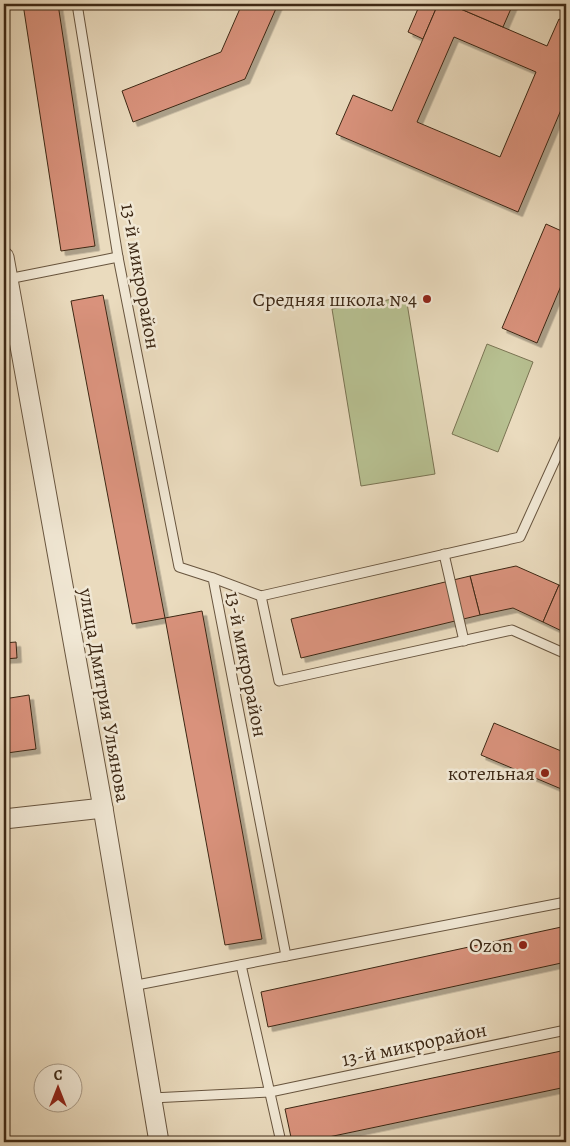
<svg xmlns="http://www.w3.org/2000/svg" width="570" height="1146" viewBox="0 0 570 1146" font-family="Alegreya,serif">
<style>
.green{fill:#b7c091;stroke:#7a7453}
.building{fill:#d9927b;stroke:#3d2815;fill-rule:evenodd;filter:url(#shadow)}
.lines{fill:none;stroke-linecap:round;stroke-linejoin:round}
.service-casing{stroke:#68553f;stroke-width:11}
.minor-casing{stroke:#68553f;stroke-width:21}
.service{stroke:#f1e8d5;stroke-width:9}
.minor{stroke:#f1e8d5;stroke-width:19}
.poi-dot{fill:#8f2418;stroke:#f1e8d5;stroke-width:2}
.labels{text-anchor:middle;stroke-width:5;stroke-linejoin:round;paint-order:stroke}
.street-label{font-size:20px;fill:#3d2815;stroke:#f1e8d5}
.poi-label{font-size:20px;fill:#3d2815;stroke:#f1e8d5;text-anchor:end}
</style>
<defs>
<filter id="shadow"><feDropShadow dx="4.5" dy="4.5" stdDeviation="0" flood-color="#0004"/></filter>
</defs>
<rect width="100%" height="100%" fill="#eadbbe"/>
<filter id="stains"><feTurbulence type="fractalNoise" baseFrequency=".004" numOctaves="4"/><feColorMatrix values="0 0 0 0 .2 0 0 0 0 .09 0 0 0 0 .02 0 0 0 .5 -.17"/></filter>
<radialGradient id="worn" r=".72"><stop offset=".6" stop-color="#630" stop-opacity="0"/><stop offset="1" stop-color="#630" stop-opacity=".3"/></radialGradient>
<g class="green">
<polygon points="406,297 435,474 361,486 332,309"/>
<polygon points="487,344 533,362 498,452 452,434"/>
</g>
<g class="building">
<polygon points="23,4 58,4 95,246 61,251"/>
<polygon points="242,4 278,4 245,79 133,122 122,91 221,52"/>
<polygon points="420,4 438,4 423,39 408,32"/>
<path d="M438 4H449L547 46 559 19 566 22V98L518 212 336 134 353 95 392 111ZM454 37 536 72 500 157 417 122Z"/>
<polygon points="449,4 513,4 503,27"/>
<polygon points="546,224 566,233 566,274 537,343 502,328"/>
<polygon points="103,295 165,618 132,624 71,301"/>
<polygon points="516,566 559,585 543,622 513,608 480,615 470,576"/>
<polygon points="470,576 480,615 301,658 291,619"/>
<polygon points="559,585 566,588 566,633 543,622"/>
<polygon points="202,611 262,939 225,945 165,618"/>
<polygon points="16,642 17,658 4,659 4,643"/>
<polygon points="29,695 36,749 7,753 4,726 4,699"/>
<polygon points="494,723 566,753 566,791 481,755"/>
<polygon points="566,926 566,962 268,1027 261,992"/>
<polygon points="566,1050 566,1087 305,1142 292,1142 285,1109"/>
</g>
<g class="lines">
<g class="service-casing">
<g id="service">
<polyline points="77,4 118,257 179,567 213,578 286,956 566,902"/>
<polyline points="8,279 118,257"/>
<polyline points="444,554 464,641"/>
<polyline points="213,578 261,596 520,537 566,436"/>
<polyline points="261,596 279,681 512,630 566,654"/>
<polyline points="241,965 281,1142"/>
<polyline points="132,986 286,956"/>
<polyline points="152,1098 270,1092 566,1030"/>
</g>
</g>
<g class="minor-casing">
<g id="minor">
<polyline points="4,257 103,808 159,1142"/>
<polyline points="4,819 103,808"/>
</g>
</g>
<use href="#service" class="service"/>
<use href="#minor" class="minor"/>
</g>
<g class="poi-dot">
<circle cx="427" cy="299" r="5"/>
<circle cx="545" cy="773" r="5"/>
<circle cx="523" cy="945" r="5"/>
</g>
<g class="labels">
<g class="street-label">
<text transform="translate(141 276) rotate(80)" y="7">13-й микрорайон</text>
<text transform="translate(247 664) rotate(79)" y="7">13-й микрорайон</text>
<text transform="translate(105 695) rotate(80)" y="7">улица Дмитрия Ульянова</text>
<text transform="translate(414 1044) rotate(-12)" y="7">13-й микрорайон</text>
</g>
<g class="poi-label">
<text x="417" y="306">Средняя школа №4</text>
<text x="535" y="780">котельная</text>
<text x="513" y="952">Ozon</text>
</g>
</g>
<rect width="570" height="1146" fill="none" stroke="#eadbbe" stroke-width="20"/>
<rect x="5" y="5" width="560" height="1136" fill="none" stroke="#3d2815" stroke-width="2.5"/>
<rect x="10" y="10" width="550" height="1126" fill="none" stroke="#3d2815"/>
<g transform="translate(58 1088)"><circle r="24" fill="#f1e8d5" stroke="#a99b88"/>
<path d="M0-4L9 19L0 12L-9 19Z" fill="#8f2418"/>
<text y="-8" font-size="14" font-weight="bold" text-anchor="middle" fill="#3d2815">С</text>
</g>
<rect width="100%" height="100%" filter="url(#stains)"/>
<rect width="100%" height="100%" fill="url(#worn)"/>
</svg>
